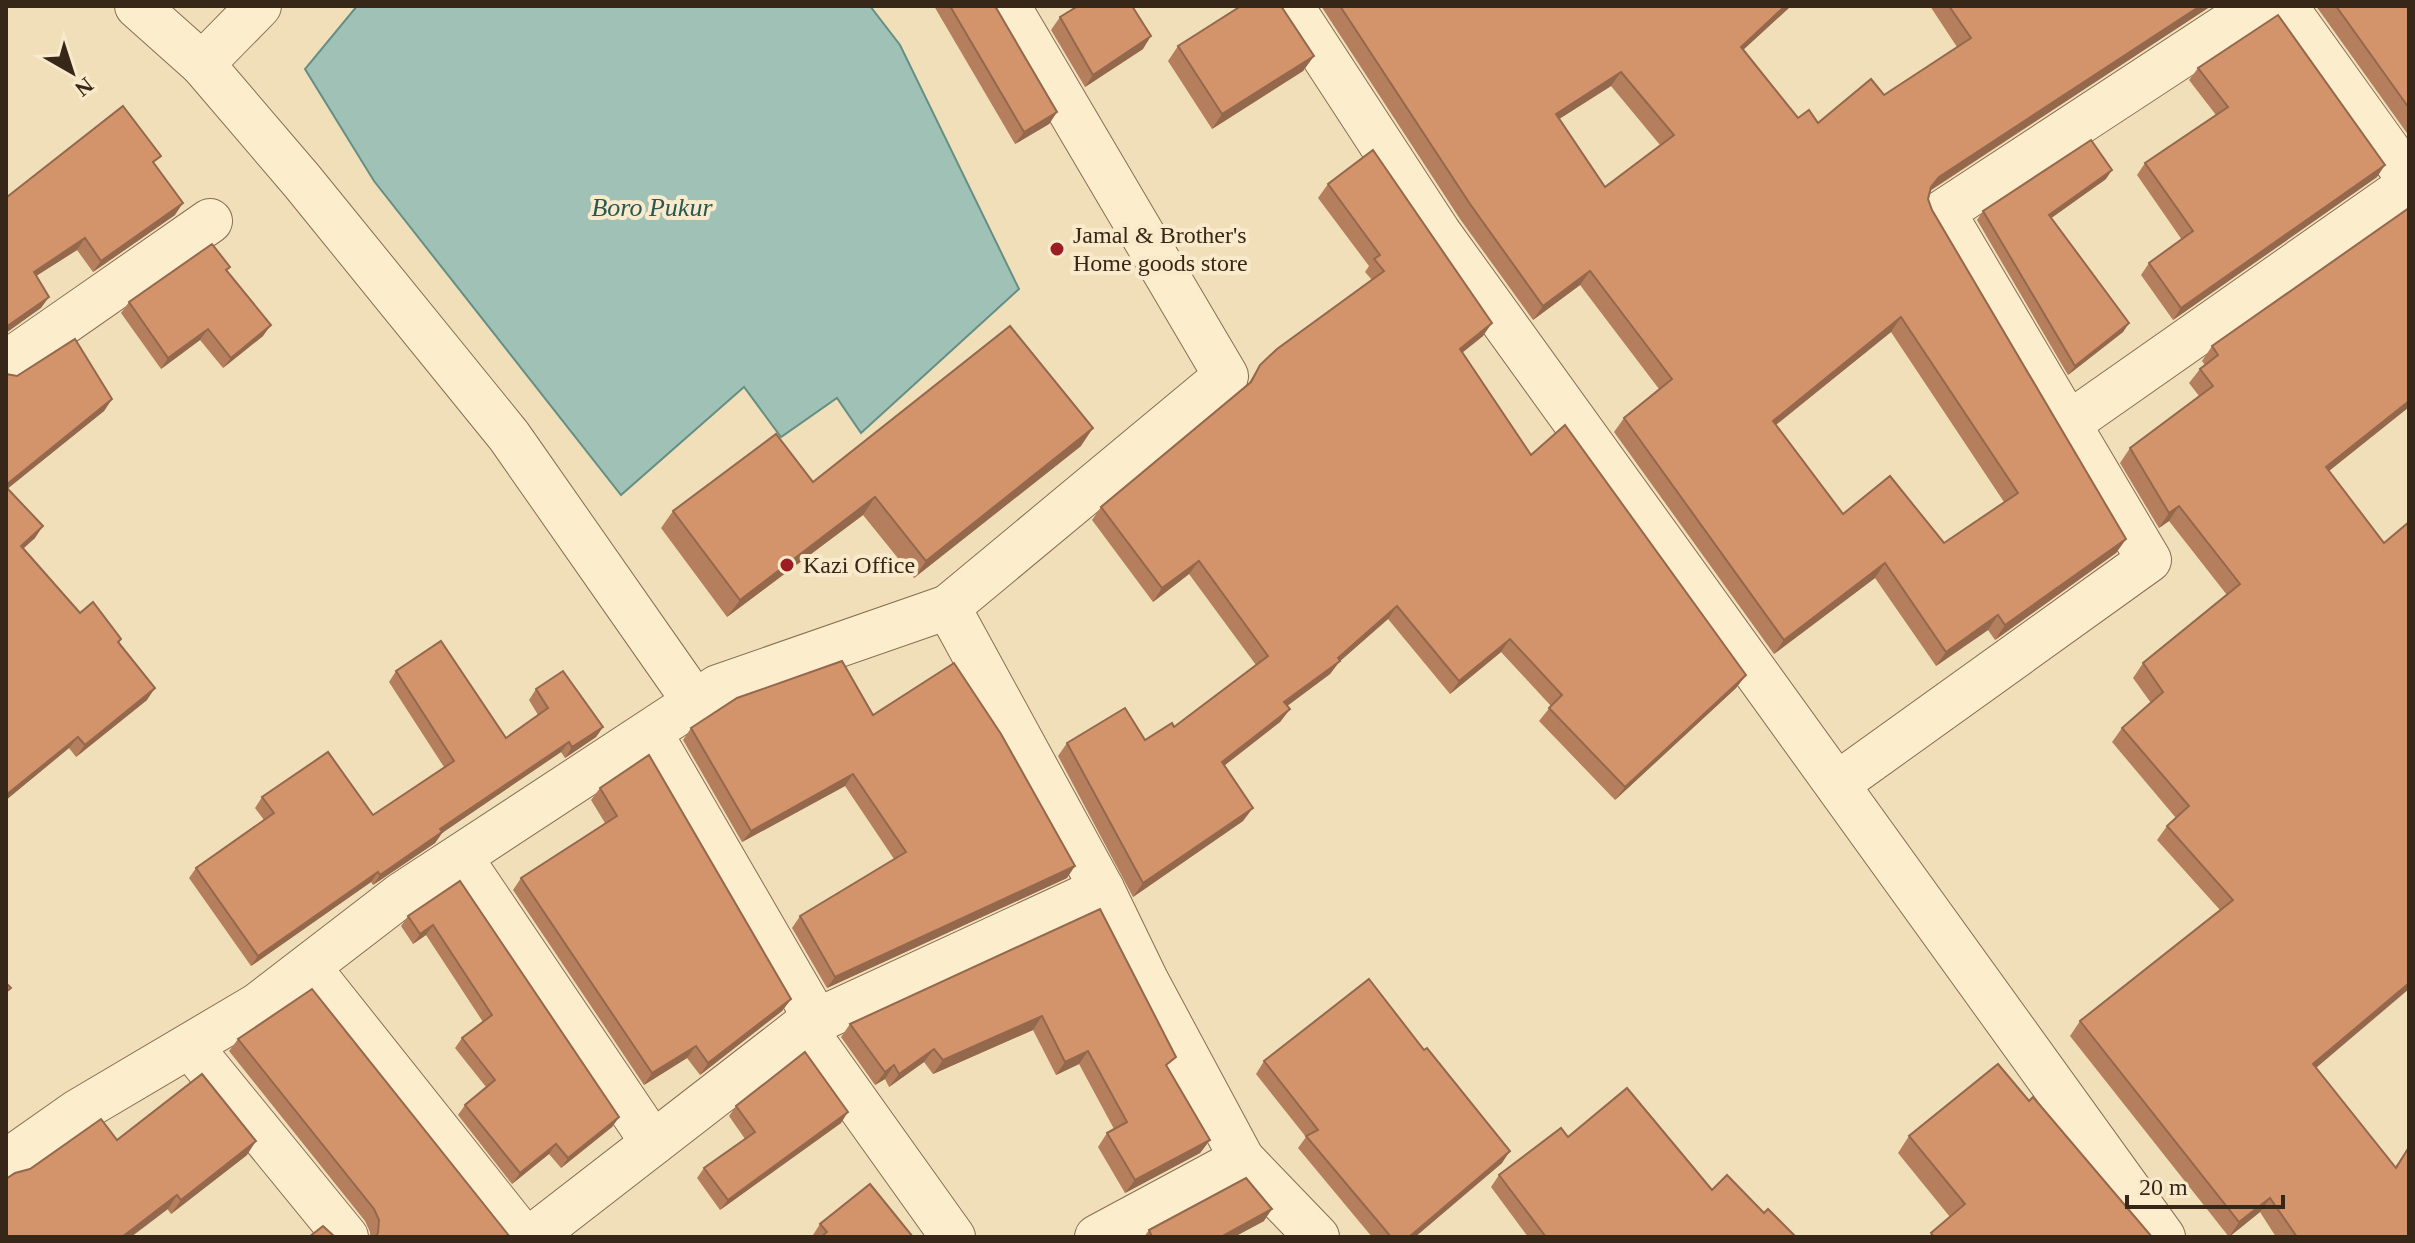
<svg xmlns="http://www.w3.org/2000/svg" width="2415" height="1243" viewBox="0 0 2415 1243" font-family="Georgia,serif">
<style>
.water{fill:#9fc1b6;stroke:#668f84;stroke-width:2}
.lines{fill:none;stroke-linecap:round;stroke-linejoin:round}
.minor-casing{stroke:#896e53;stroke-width:46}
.minor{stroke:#fcedcd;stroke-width:44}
.wall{fill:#b57f5d;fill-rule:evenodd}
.shaded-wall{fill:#94684c}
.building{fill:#d3946c;stroke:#94684c;stroke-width:2;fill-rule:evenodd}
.poi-dot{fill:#9d1e22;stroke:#f8eaca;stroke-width:3}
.labels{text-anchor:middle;stroke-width:8;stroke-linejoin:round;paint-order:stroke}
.poi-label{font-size:24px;fill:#372719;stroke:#f8eaca;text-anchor:start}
.water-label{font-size:26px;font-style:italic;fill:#275854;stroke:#f8eaca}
</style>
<rect width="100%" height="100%" fill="#f1dfba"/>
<polygon class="water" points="357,6 870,6 900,45 1019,289 861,433 837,398 781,437 744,387 621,495 374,181 305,69"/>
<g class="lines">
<g class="minor-casing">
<g id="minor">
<polyline points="137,6 202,64"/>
<polyline points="259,6 202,64 302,181 509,436 695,702"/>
<polyline points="1291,6 1439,233 2163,1237"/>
<polyline points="2285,6 2409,179"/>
<polyline points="6,363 210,221"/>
<polyline points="2068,424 2409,185"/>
<polyline points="948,607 1226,376 1008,6"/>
<polyline points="650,733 817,1021"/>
<polyline points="1837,784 2149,560 1943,212 2257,6"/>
<polyline points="460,857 653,1143"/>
<polyline points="309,968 523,1237"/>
<polyline points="803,1027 953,1237"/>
<polyline points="190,1046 346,1237"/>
<polyline points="6,1162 77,1112 258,1005 401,895 718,687 948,607 1102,889 1147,982 1242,1159 1317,1237"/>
<polyline points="532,1237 803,1027 1102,889"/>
<polyline points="1097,1237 1242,1159"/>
</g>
</g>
<use href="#minor" class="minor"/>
</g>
<g class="wall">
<polygon points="934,6 995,6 1057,112 1049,124 1015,144"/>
<path d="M1321 6H1791L1743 50 1798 118 1818 123 1884 95 1957 47 1930 6H2211L1930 191 1928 199 1932 210 2126 539 2116 553 1995 640 1988 630 1936 666 1875 578 1774 654 1614 432 1624 418 1659 389 1580 285 1533 320 1460 219ZM1611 86 1660 145 1605 187 1559 119ZM1891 332 2004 502 1944 543 1843 514 1776 425Z"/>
<polygon points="2316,6 2409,6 2409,136"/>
<polygon points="1060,17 1143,49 1085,87 1051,30"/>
<polygon points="1178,46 1314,56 1303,71 1212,129 1168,61"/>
<polygon points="2198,68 2377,177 2173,320 2141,275 2149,263 2182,240 2137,175 2145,163 2216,115 2189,80"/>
<polygon points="155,165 175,215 93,272 77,250 36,276 41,308 7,197"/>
<polygon points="2106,179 2051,218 2129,323 2123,332 2068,375 1977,220 1983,211"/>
<polygon points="1328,184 1483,336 1462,353 1531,455 1746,675 1736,688 1615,800 1539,721 1551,706 1501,652 1450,694 1388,619 1339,662 1330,674 1287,706 1290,709 1280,722 1224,766 1243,821 1133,897 1058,756 1067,743 1145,740 1174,727 1256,665 1189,574 1153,602 1092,520 1101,507 1247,386 1260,365 1372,280 1365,272 1369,266 1318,198"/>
<polygon points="2409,208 2409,407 2329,471 2316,1068 2395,1167 2409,1147 2409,1237 2276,1237 2260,1212 2229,1237 2070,1036 2080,1021 2220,910 2157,840 2167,826 2176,818 2112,742 2122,728 2151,703 2133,678 2143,663 2227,595 2169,521 2159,528 2120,463 2130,448 2199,396 2189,383 2200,369 2205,365 2202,361 2212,346"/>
<polygon points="230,267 227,271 263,336 223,368 200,340 161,369 121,313 129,302"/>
<polygon points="6,374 112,399 104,411 8,488 35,538 23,548 80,613 121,639 119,643 147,700 76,757 69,748 6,800"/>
<polygon points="1081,446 914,578 863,515 727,617 661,528 673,511 813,482"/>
<polygon points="396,671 506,738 538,715 529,700 536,689 603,727 596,737 565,758 561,752 442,833 435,843 373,885 371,882 251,966 189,878 196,868 264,820 255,808 262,797 373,815 444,767 389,682"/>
<polygon points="873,715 1067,878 827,988 792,928 800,916 894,859 845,786 742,842 683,740 691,728"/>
<polygon points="600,788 791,999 782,1011 700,1075 687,1058 644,1085 513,890 521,878 605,823 591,800"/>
<polygon points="460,881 619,1117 612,1127 561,1168 549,1154 512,1184 458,1115 465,1105 486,1087 455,1048 462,1038 483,1022 426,935 413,944 401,926 408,916"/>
<polygon points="1100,909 1168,1068 1210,1140 1200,1153 1125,1193 1098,1147 1107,1133 1114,1129 1079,1064 1056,1075 1033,1030 933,1074 924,1062 889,1087 885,1079 875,1085 841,1037 850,1024"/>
<polygon points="238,1039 510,1237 370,1237 370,1232 365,1221 229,1051"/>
<polygon points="1264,1061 1502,1163 1415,1237 1372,1237 1298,1148 1306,1137 1256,1074"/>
<polygon points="2029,1101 2152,1237 1928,1237 1950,1217 1898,1153 1909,1136"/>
<polygon points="736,1106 841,1123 720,1210 697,1178 704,1168 745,1139 729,1116"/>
<polygon points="1568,1137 1712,1190 1764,1213 1796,1237 1528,1237 1491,1187 1499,1175"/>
<polygon points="117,1140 247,1155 171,1214"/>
<polygon points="1264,1221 1234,1237 1144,1237 1149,1230"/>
<polygon points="820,1224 913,1237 814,1237 813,1235"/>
</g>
<g class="shaded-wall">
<polygon points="1785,6 1791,6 1731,61 1741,47"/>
<polygon points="2200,6 2211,6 1929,191 1931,187 1939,177"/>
<polygon points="1151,36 1143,49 1085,87 1093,75"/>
<polygon points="1314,56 1303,71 1212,129 1222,114"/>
<polygon points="1621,72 1611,86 1545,128 1556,114"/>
<polygon points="1057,112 1049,124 1015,144 1024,132"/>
<polygon points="2385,165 2377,177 2173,320 2181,308"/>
<polygon points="2112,170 2106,179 2043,224 2049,215"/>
<polygon points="183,203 175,215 93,272 101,261"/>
<polygon points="85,238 77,250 25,283 34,272"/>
<polygon points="1590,271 1580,285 1533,320 1543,306"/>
<polygon points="49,297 41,308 6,333 6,327"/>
<polygon points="1901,317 1891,332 1763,435 1773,421"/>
<polygon points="1492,323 1483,336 1450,362 1460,349"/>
<polygon points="2129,323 2123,332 2068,375 2075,366"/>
<polygon points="271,325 263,336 223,368 231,358"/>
<polygon points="208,329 200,340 161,369 168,358"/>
<polygon points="112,399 104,411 6,490 6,485"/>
<polygon points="2409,401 2409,407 2315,482 2326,467"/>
<polygon points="1093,428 1081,446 914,578 926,561"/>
<polygon points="875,497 863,515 727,617 740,600"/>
<polygon points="2179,506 2169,521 2159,528 2169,513"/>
<polygon points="43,526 35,538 13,558 21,546"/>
<polygon points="2126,539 2116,553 1995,640 2005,625"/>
<polygon points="1199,561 1189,574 1153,602 1162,588"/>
<polygon points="1885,563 1875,578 1774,654 1784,640"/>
<polygon points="1397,606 1388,619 1339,662 1330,674 1275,715 1284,702 1338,658"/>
<polygon points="1998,615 1988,630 1936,666 1946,652"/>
<polygon points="1510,639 1501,652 1450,694 1459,681"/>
<polygon points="1746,675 1736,688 1615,800 1625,787"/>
<polygon points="155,688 147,700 76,757 85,745"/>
<polygon points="1290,709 1280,722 1212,775 1222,762"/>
<polygon points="603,727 596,737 565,758 572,747"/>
<polygon points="78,737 69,748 6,800 6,795"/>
<polygon points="569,742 561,752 442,833 435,843 373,885 380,875 440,829"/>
<polygon points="853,774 845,786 742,842 751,831"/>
<polygon points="1253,808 1243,821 1133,897 1143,883"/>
<polygon points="1075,866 1067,878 827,988 835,977"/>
<polygon points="378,872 371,882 251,966 258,956"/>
<polygon points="433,925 426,935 413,944 420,934"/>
<polygon points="2409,983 2409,989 2303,1079 2313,1064"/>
<polygon points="791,999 782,1011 700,1075 708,1063"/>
<polygon points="1042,1016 1033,1030 933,1074 943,1060"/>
<polygon points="696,1046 687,1058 644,1085 652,1073"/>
<polygon points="934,1049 924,1062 889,1087 899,1074"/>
<polygon points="1088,1051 1079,1064 1056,1075 1065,1062"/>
<polygon points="894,1065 885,1079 875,1085 885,1072"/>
<polygon points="848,1112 841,1123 720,1210 728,1200"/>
<polygon points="619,1117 612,1127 561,1168 568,1158"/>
<polygon points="1210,1140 1200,1153 1125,1193 1135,1180"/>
<polygon points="256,1141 247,1155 171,1214 181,1200"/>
<polygon points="556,1144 549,1154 512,1184 520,1173"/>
<polygon points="1510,1151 1502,1163 1415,1237 1409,1237"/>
<polygon points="177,1195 168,1209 131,1237 122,1237"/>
<polygon points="2270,1198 2260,1212 2229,1237 2239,1222"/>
<polygon points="1272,1209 1264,1221 1234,1237 1221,1237"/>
</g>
<g class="building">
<polygon points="950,6 995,6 1057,112 1024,132"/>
<polygon points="1078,6 1132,6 1151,36 1093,75 1060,17"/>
<polygon points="1241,6 1281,6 1314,56 1222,114 1178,46"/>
<path d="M1340 6H1785L1741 47 1798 118 1809 110 1818 123 1871 79 1884 95 1971 38 1949 6H2200L1939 177 1931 187 1928 199 1932 210 2126 539 2005 625 1998 615 1946 652 1885 563 1784 640 1624 418 1672 379 1590 271 1543 306 1470 204ZM1621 72 1674 135 1605 187 1556 114ZM1901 317 2018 493 1944 543 1890 476 1843 514 1773 421Z"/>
<polygon points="2336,6 2409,6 2409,108"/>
<polygon points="2278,15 2385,165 2181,308 2149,263 2193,231 2145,163 2228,107 2198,68"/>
<polygon points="123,106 161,156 153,162 183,203 101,261 85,238 34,272 49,297 6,327 6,196 7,197"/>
<polygon points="2091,140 2112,170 2049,215 2129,323 2075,366 1983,211"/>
<polygon points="1373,150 1492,323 1460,349 1531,455 1565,425 1746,675 1625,787 1549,708 1562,695 1510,639 1459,681 1397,606 1338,658 1340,661 1284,702 1290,709 1222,762 1253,808 1143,883 1067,743 1125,708 1145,740 1172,723 1174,727 1268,656 1199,561 1162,588 1101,507 1251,382 1260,365 1277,349 1384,271 1374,259 1380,255 1328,184"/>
<polygon points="2409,208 2409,401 2326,467 2384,543 2409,522 2409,983 2313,1064 2396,1168 2409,1147 2409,1237 2297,1237 2270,1198 2239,1222 2080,1021 2233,900 2167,826 2189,806 2122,728 2163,692 2143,663 2240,584 2179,506 2169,513 2130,448 2213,386 2200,369 2218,355 2212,346"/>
<polygon points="212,244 230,267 226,270 271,325 231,358 208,329 168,358 129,302"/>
<polygon points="1010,326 1093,428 926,561 875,497 740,600 673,511 776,434 813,482"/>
<polygon points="75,339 112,399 6,485 6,374 17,376"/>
<polygon points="6,487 43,526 21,546 80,613 93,602 121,639 118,642 155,688 85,745 78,737 6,795"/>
<polygon points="441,641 506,738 548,708 536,689 563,671 603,727 572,747 569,742 440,829 442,832 380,875 378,872 258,956 196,868 274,813 262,797 328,752 373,815 454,761 396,671"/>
<polygon points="842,661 873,715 954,663 1001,734 1075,866 835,977 800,916 906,852 853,774 751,831 691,728 737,698"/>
<polygon points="649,755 791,999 708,1063 696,1046 652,1073 521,878 617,816 600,788"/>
<polygon points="460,881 619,1117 568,1158 556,1144 520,1173 465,1105 495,1080 462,1038 492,1015 433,925 420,934 408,916"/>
<polygon points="1100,909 1176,1057 1166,1065 1210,1140 1135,1180 1107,1133 1127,1122 1088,1051 1065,1062 1042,1016 943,1060 934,1049 899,1074 894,1065 885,1072 850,1024"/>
<polygon points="1369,979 1424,1050 1427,1048 1510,1151 1409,1237 1391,1237 1306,1136 1318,1130 1264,1061"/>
<polygon points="6,983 11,988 6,992"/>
<polygon points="312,989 510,1237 375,1237 378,1233 379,1220 374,1209 238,1039"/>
<polygon points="805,1052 848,1112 728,1200 704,1168 755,1132 736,1106"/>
<polygon points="1998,1064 2029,1101 2033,1097 2152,1237 1934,1237 1931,1233 1965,1204 1909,1136"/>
<polygon points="202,1074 256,1141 181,1200 177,1195 122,1237 6,1237 6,1179 15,1173 30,1169 101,1119 117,1140"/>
<polygon points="1627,1088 1712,1190 1727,1175 1764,1213 1768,1209 1796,1237 1546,1237 1499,1175 1561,1128 1568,1137"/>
<polygon points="1246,1178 1272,1209 1221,1237 1152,1237 1149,1230"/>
<polygon points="870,1184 913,1237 821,1237 827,1232 820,1224"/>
<polygon points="323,1226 335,1237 309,1237"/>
</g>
<g class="poi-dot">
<circle cx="1057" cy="249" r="8"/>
<circle cx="787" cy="565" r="8"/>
</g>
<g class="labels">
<g class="poi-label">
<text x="1073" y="243">Jamal &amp; Brother's<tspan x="1073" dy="28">Home goods store</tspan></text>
<text x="803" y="573">Kazi Office</text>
</g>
<g class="water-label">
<text x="652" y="216">Boro Pukur</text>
</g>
</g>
<rect width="2415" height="1243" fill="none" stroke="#372719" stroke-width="16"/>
<g transform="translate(72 72) rotate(141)" stroke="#f8eaca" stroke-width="6" paint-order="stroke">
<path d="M0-6L14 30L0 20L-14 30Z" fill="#372719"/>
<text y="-12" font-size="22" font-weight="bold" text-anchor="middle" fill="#372719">N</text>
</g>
<path d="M2127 1195v12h156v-12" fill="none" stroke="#372719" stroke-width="4"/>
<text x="2139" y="1195" font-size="24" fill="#372719" stroke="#f8eaca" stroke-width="6" paint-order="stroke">20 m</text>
</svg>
